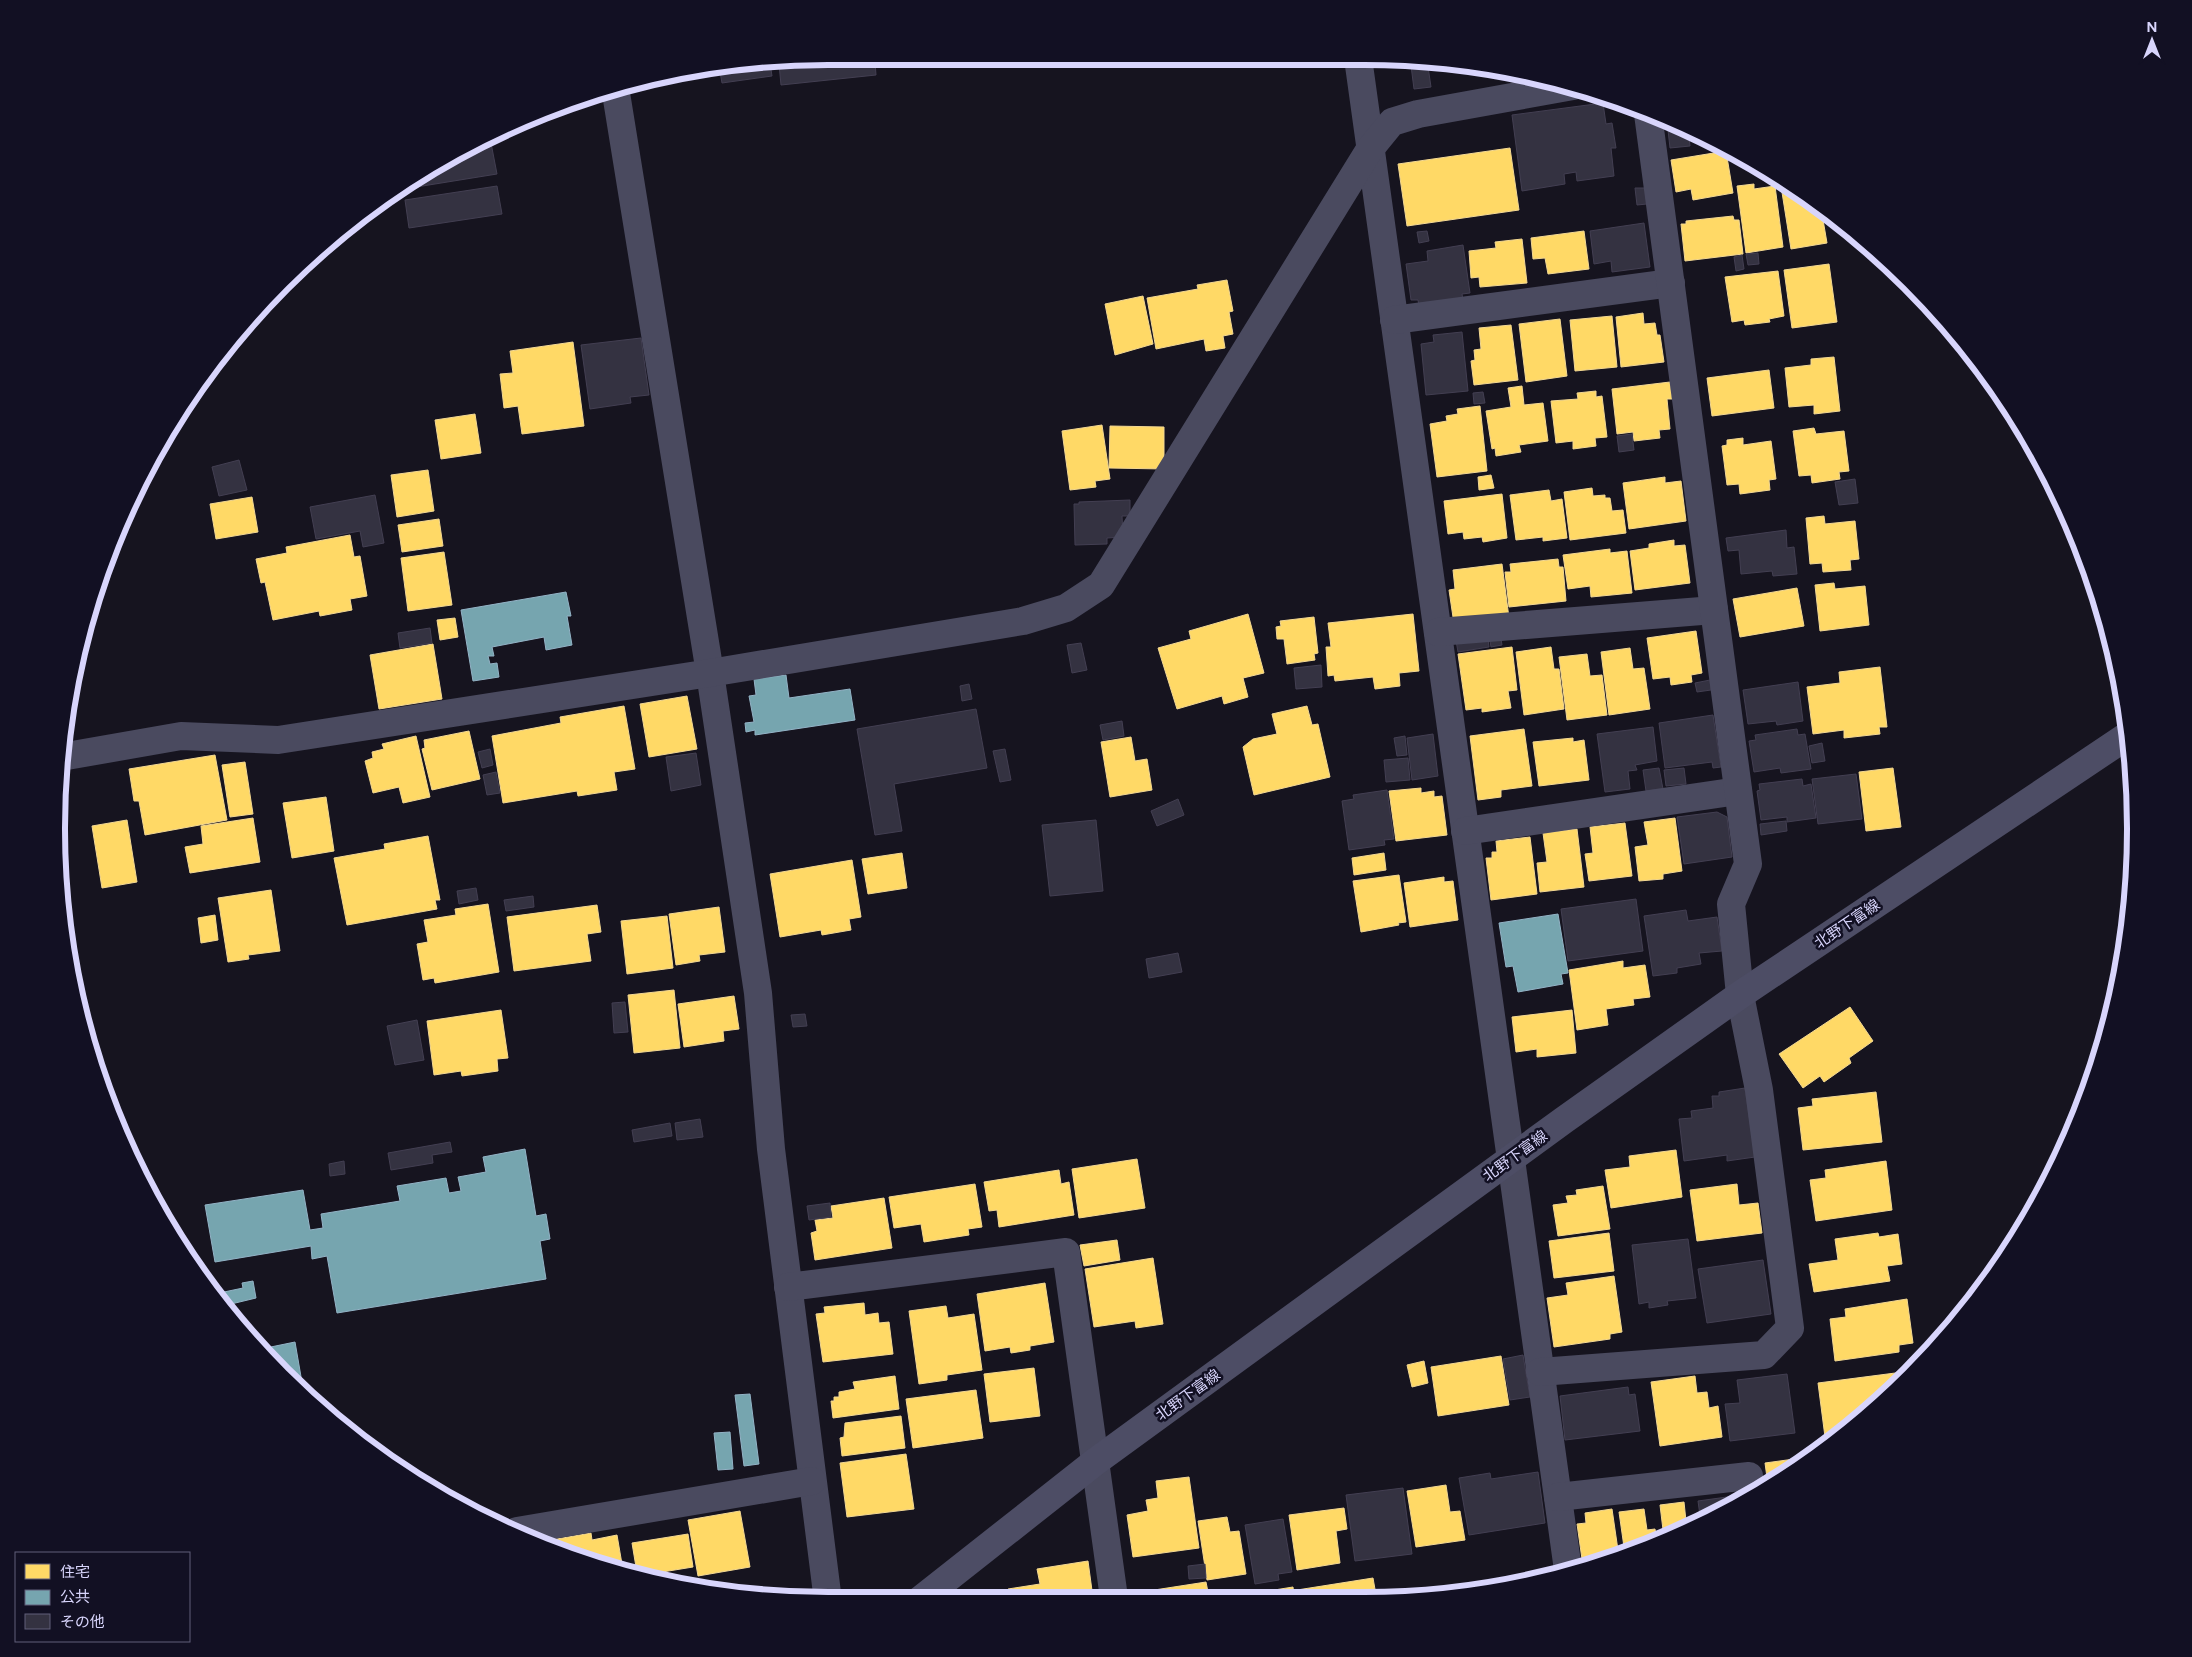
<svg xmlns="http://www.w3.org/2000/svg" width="2192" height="1657" viewBox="0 0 2192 1657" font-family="Figtree,'Noto Sans JP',sans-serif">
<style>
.homes{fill:#ffd966;stroke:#f3d893}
.public{fill:#76a5af;stroke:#93b3c6}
.building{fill:#343241;stroke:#433f52}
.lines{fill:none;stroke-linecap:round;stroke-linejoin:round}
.path{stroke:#4c5a66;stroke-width:3;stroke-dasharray:2.5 4;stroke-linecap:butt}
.street{stroke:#4a4a5f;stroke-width:28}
.secondary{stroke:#4d4d65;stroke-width:28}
.labels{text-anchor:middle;stroke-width:5;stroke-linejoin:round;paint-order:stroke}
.street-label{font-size:15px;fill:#d8d5fc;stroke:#121023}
.rim{fill:none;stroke:#d8d5fc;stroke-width:6}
</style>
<rect width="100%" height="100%" fill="#16141f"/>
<g class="homes">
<polygon points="1510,148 1519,210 1407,226 1398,164"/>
<polygon points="1726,151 1733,193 1693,200 1691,189 1676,192 1671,160"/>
<polygon points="1754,184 1754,189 1775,186 1783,247 1746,253 1737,186"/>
<polygon points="1781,186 1785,186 1821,208 1827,243 1791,249"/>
<polygon points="1733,216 1734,220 1739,220 1743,254 1685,261 1681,224 1686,224 1686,221"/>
<polygon points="1584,231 1589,269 1548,274 1545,258 1533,259 1531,238"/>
<polygon points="1522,239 1527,283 1480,287 1479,277 1471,278 1469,251 1496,248 1495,242"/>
<polygon points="1829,264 1837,322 1792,328 1784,270"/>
<polygon points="1778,271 1784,316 1769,319 1770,322 1745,325 1744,320 1732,322 1725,277"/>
<polygon points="1227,280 1233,311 1229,312 1233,334 1223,336 1225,348 1206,351 1204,339 1156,349 1147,298 1198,289 1197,285"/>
<polygon points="1143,296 1153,344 1115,355 1105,304"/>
<polygon points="1643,313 1644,324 1655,323 1657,335 1660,335 1664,362 1621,367 1616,317"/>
<polygon points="1612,316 1617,367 1575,371 1570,320"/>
<polygon points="1560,319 1567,376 1526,382 1519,324"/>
<polygon points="1511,325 1518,380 1474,385 1471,361 1475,360 1474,350 1481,349 1479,328"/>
<polygon points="573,342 584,426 522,434 518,406 504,408 500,374 513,373 510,351"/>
<polygon points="1834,357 1840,411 1814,414 1814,405 1789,407 1785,368 1811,365 1811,359"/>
<polygon points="1769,370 1774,408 1712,416 1707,378"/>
<polygon points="1670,382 1672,399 1667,399 1670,429 1659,430 1660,438 1634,441 1633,432 1617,434 1612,389"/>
<polygon points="1522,386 1524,405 1543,403 1548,441 1519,445 1521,452 1496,456 1495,448 1492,449 1486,411 1511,407 1508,388"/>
<polygon points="1596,391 1596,397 1602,396 1607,437 1595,438 1596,446 1573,449 1573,441 1556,443 1551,401 1578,399 1577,393"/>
<polygon points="1480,406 1487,471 1437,477 1430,424 1447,421 1446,416 1458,414 1457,409"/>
<polygon points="475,414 481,453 441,459 435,420"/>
<polygon points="1102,425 1110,479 1095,481 1096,487 1070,490 1062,431"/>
<polygon points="1110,426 1164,427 1164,469 1109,468"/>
<polygon points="1814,428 1816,434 1844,431 1849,471 1839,472 1840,479 1812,483 1811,475 1799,476 1793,431"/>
<polygon points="1743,438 1743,445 1771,441 1776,479 1769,480 1770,490 1740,494 1739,484 1727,485 1722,446 1727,445 1727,440"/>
<polygon points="428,470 434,511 397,517 391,475"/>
<polygon points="1491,475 1494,488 1479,490 1478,477"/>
<polygon points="1665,477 1665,483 1681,481 1686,521 1629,529 1623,483"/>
<polygon points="1592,488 1593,496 1605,495 1605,498 1610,498 1612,511 1623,510 1626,533 1570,540 1564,492"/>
<polygon points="1549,490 1551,501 1562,499 1567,538 1543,541 1543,537 1516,540 1510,495"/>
<polygon points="1502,494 1507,538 1483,542 1482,537 1464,539 1463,532 1448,534 1444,501"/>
<polygon points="252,497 258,532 216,539 210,504"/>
<polygon points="1824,516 1825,524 1855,521 1859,559 1850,560 1851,570 1823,572 1822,563 1810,564 1806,518"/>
<polygon points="439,519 443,546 402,552 398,525"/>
<polygon points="350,535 354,557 360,556 367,596 350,599 352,610 320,616 319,611 273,620 265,582 261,583 256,559 287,553 286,547"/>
<polygon points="1674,540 1674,546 1685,545 1690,583 1635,590 1630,551 1649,548 1649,544"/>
<polygon points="1610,549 1610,553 1627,551 1632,593 1591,597 1590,586 1568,589 1563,555"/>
<polygon points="444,552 452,605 408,611 401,558"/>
<polygon points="1558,559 1559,567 1563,567 1566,601 1509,607 1505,572 1511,572 1510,564"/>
<polygon points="1502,564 1509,618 1454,624 1449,590 1455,589 1453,570"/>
<polygon points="1834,583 1835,589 1865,586 1869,625 1820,631 1815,585"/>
<polygon points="1797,588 1804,626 1740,637 1733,599"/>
<polygon points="1248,614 1264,673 1243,678 1248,697 1224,704 1222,696 1177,709 1158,648 1191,639 1189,631"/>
<polygon points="1413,614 1419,671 1399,673 1400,686 1375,689 1373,677 1335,681 1334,675 1328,676 1326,647 1331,647 1328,623"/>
<polygon points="1314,617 1318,653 1314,654 1315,660 1287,664 1284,639 1277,639 1276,627 1281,626 1280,621"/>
<polygon points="455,618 458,637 440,640 437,620"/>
<polygon points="1696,631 1702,673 1691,675 1692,682 1671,685 1670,677 1653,679 1647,638"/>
<polygon points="433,644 442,699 379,709 370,655"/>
<polygon points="1512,647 1517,690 1508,691 1511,708 1482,712 1482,708 1466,710 1458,654"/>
<polygon points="1551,647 1554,669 1559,669 1564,709 1524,715 1516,652"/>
<polygon points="1630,648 1633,669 1644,668 1650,709 1609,715 1601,652"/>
<polygon points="1587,654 1590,676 1602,675 1607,715 1567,720 1559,657"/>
<polygon points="1880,667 1887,727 1879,727 1880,734 1844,738 1844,730 1813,734 1807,687 1840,683 1839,672"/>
<polygon points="687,696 697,749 649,757 640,704"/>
<polygon points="624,706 635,769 614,772 617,790 578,796 577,791 503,803 492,736 561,723 560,717"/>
<polygon points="1307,706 1312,725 1318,724 1330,777 1254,795 1243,747 1253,739 1277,734 1272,714"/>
<polygon points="1524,729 1532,786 1501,790 1501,797 1478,800 1470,736"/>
<polygon points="469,731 480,779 432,790 422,749 425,748 424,740"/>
<polygon points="416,736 430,797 403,803 399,787 373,793 365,761 373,758 372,752 384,749 382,744"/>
<polygon points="1131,737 1135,761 1147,759 1152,790 1110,797 1101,742"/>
<polygon points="1573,738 1573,742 1584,740 1589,780 1539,786 1533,742"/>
<polygon points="215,755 227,820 145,835 139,801 134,801 129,769"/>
<polygon points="245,762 253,814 230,817 222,765"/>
<polygon points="1893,768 1901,827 1866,831 1859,772"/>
<polygon points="1421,788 1421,793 1434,791 1434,797 1442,796 1447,835 1396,841 1389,791"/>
<polygon points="326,797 334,851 292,858 283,803"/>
<polygon points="253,818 260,862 190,873 185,847 203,844 201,826"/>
<polygon points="1675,818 1682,871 1663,874 1663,879 1639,881 1635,847 1648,845 1644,822"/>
<polygon points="127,820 137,882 102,888 92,826"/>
<polygon points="1625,823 1632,876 1589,881 1585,854 1593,853 1590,827"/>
<polygon points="1577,829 1584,887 1540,892 1537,863 1547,862 1543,833"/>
<polygon points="428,836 440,900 435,900 437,909 347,925 334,858 385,849 384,844"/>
<polygon points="1530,837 1537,894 1491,900 1486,858 1492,858 1492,852 1497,852 1496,841"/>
<polygon points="902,853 907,888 868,894 862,859"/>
<polygon points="1384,853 1386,870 1354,875 1352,858"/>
<polygon points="852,860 861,917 849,919 851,930 822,935 821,930 780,937 770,874"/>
<polygon points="1399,875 1406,922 1398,923 1399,925 1361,932 1353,881"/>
<polygon points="1444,877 1444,882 1453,881 1458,920 1410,927 1404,883"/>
<polygon points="271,890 280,951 248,955 249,959 228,962 218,898"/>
<polygon points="488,904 499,972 435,983 434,978 423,980 417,944 428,942 424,920 456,915 455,909"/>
<polygon points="597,905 601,932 587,934 591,961 514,971 507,917"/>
<polygon points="719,907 725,952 699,955 700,961 676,965 669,914"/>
<polygon points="215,915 218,940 201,943 198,918"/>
<polygon points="667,916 673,968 627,974 621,921"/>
<polygon points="1623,961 1623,968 1645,965 1650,997 1633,999 1634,1005 1606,1009 1608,1025 1577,1030 1569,970"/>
<polygon points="674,990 680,1048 634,1053 628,995"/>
<polygon points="734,996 739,1029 723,1031 724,1041 684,1047 678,1004"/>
<polygon points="1850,1007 1873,1041 1849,1058 1851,1063 1824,1082 1820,1076 1803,1088 1779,1054"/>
<polygon points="501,1010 508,1058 497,1059 498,1071 462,1076 461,1071 434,1075 427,1021"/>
<polygon points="1572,1010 1576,1053 1537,1057 1537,1049 1516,1052 1512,1017"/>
<polygon points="1876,1092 1882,1142 1803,1150 1798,1108 1813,1106 1812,1099"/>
<polygon points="1676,1150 1682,1197 1611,1208 1605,1170 1630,1167 1629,1156"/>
<polygon points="1137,1159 1145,1208 1079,1218 1072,1169"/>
<polygon points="1886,1161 1892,1210 1816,1221 1810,1180 1826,1178 1825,1170"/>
<polygon points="1059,1170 1061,1184 1069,1182 1074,1215 999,1227 997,1210 989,1211 984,1182"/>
<polygon points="975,1184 982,1227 968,1229 969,1235 924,1242 921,1224 894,1228 889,1197"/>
<polygon points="1737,1184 1739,1205 1758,1203 1762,1233 1697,1241 1690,1190"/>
<polygon points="1603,1186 1610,1229 1558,1236 1553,1205 1568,1203 1566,1196 1577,1195 1576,1190"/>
<polygon points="884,1198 892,1248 815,1260 811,1233 817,1231 815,1220 833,1218 831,1206"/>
<polygon points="1609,1233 1614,1271 1554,1278 1549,1241"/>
<polygon points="1878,1233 1879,1237 1898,1234 1902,1264 1887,1266 1890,1281 1814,1292 1809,1264 1838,1260 1835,1239"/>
<polygon points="1117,1240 1120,1260 1084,1266 1080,1245"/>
<polygon points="1153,1258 1163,1324 1136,1328 1135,1321 1094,1327 1085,1269"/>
<polygon points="1614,1276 1622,1332 1610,1334 1610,1339 1554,1347 1547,1298 1568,1295 1566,1283"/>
<polygon points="1045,1283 1054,1342 1030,1346 1030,1350 1011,1353 1010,1347 985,1351 977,1294"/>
<polygon points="1907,1299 1913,1343 1899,1345 1899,1352 1835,1361 1830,1319 1846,1317 1845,1309"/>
<polygon points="864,1303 865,1315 878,1313 879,1323 889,1322 893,1354 823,1362 816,1314 825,1313 824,1307"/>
<polygon points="946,1306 948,1318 974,1314 982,1370 947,1375 947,1380 919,1384 909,1311"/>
<polygon points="1501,1356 1509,1405 1438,1416 1431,1367"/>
<polygon points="1424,1361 1428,1383 1412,1387 1407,1365"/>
<polygon points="1034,1368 1040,1416 990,1422 984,1374"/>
<polygon points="1903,1372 1904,1379 1834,1436 1825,1437 1818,1383"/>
<polygon points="895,1376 899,1409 833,1418 831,1401 834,1401 834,1397 839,1397 839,1392 855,1389 853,1382"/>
<polygon points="1695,1376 1697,1393 1707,1392 1709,1408 1718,1406 1722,1437 1660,1446 1651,1382"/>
<polygon points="976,1390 983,1438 913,1448 906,1399"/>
<polygon points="901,1416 905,1448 842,1456 840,1438 844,1437 845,1423"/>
<polygon points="906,1454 914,1509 847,1517 840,1463"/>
<polygon points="1809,1457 1793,1470 1768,1485 1765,1463"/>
<polygon points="1189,1477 1199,1548 1133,1557 1127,1515 1148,1511 1146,1500 1158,1498 1156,1481"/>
<polygon points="1446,1485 1450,1512 1460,1511 1465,1540 1416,1547 1407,1491"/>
<polygon points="1684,1502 1686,1521 1698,1520 1699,1524 1664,1538 1660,1505"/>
<polygon points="1344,1508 1347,1529 1336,1531 1340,1563 1297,1570 1289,1515"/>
<polygon points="1612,1509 1619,1557 1583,1566 1577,1524 1586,1523 1585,1513"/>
<polygon points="1644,1509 1647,1530 1655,1529 1657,1541 1625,1554 1619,1512"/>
<polygon points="740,1511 750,1567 698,1576 688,1520"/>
<polygon points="1227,1517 1230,1532 1239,1531 1246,1574 1207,1580 1198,1521"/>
<polygon points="591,1533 592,1540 617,1535 623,1570 580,1560 540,1542"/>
<polygon points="688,1534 693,1567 644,1575 637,1573 632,1543"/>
<polygon points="1088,1561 1093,1598 1010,1599 1008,1589 1040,1584 1037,1569"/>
<polygon points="1373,1578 1376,1595 1298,1596 1297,1590"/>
<polygon points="1206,1582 1209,1597 1136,1598 1135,1593"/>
<polygon points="1293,1587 1294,1596 1231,1597"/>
</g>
<g class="public">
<polygon points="566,592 571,616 567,616 572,645 546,650 544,637 492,647 494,656 488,656 490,664 497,663 499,677 473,681 461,610"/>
<polygon points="786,675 789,698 850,689 855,720 755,735 755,730 746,732 745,723 754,722 749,696 756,695 754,679"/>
<polygon points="1558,914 1568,973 1561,974 1563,984 1518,992 1513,966 1506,967 1499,923"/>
<polygon points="525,1149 536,1216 546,1214 550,1239 540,1241 546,1279 337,1313 327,1256 312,1259 311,1246 215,1262 205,1205 303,1190 310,1230 323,1228 321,1214 400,1201 397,1186 446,1178 449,1193 461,1191 458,1177 486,1172 483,1157"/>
<polygon points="253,1281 256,1298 227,1305 224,1292 243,1288 242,1283"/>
<polygon points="295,1342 304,1394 283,1375 261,1349"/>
<polygon points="750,1394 759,1464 744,1466 735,1395"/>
<polygon points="730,1432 733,1469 718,1470 714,1433"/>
</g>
<g class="building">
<polygon points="1410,58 1427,60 1431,87 1414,89"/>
<polygon points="1431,61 1478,69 1450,72 1450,66 1432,68"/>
<polygon points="796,62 875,62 876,75 781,85 779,64"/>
<polygon points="727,63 746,63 746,65 770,63 772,76 722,83 720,72 716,73 715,65"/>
<polygon points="1603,103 1606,124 1612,123 1616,148 1611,148 1614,176 1577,181 1576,172 1564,174 1565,184 1522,191 1512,115"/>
<polygon points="1667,121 1688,130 1690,146 1670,148"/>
<polygon points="491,143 497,174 404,189 404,187 442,160 469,147"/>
<polygon points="497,186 502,214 409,228 405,200"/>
<polygon points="1635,188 1645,188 1647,204 1637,205"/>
<polygon points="1644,223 1650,267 1612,272 1611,261 1594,264 1590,231"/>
<polygon points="1427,231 1429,241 1419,243 1417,232"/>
<polygon points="1463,245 1470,293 1462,294 1463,300 1419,306 1418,300 1411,300 1406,264 1428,261 1427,251"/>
<polygon points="1758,253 1759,264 1748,265 1746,254"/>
<polygon points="1742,255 1744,269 1736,271 1734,257"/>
<polygon points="1462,332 1468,391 1426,395 1421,344 1434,342 1433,335"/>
<polygon points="641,338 649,395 630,397 631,403 590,409 581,345"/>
<polygon points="1483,392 1485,403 1474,404 1473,393"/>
<polygon points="1632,434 1634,450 1619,452 1617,436"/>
<polygon points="239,460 247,490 219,496 212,467"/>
<polygon points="1855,479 1858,503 1839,505 1835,482"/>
<polygon points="375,495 384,543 363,547 360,531 316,539 310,507"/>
<polygon points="1130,500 1130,516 1122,516 1123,537 1107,538 1107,544 1075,545 1074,504 1079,504 1079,502"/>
<polygon points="1786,530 1787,548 1794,547 1797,574 1773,576 1772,571 1741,574 1739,550 1728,551 1726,538"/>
<polygon points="430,628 432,643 400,648 398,633"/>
<polygon points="1487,631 1489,647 1458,652 1455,635"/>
<polygon points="1500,633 1502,645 1491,647 1489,635"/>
<polygon points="1081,643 1087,670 1072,673 1067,645"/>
<polygon points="1321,665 1322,687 1296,689 1294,668"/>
<polygon points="1710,680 1711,690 1697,692 1695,683"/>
<polygon points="1798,682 1803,721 1777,725 1776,721 1748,724 1743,690"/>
<polygon points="969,684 972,699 962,701 960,686"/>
<polygon points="976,709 987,768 894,784 902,831 875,835 857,729"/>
<polygon points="1713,715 1721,767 1713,768 1712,762 1665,768 1659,723"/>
<polygon points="1122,721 1124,736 1103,740 1100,725"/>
<polygon points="1653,727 1657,761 1635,765 1637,770 1628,771 1630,789 1605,792 1597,734"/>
<polygon points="1797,729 1798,735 1805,734 1811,769 1781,773 1780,768 1754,772 1749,741 1756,740 1755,735"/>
<polygon points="1433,734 1438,776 1412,780 1407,738"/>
<polygon points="1405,736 1407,755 1397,756 1394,738"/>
<polygon points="1822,743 1825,761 1812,763 1809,746"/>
<polygon points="490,749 493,765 482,768 478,752"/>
<polygon points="1005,749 1011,780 1000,782 993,751"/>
<polygon points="696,753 701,785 671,791 666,757"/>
<polygon points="1408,758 1410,780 1386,782 1384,760"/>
<polygon points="1659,768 1663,789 1646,791 1643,770"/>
<polygon points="1684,768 1686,784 1666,786 1664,770"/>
<polygon points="496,772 500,793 487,795 483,775"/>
<polygon points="1856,774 1862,819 1818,824 1812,779"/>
<polygon points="1802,779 1803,786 1811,784 1816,818 1787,822 1787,817 1761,820 1757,791 1760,790 1759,784"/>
<polygon points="1387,790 1394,839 1384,840 1385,845 1349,850 1342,801 1354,799 1353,795"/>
<polygon points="1178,799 1184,815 1157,826 1151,811"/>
<polygon points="1717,812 1727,817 1732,857 1684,864 1677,817"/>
<polygon points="1096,820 1103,891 1050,896 1042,825"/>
<polygon points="1786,821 1787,831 1761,835 1760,824"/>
<polygon points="476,888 478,900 459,904 457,891"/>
<polygon points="533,896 534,907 506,911 504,900"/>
<polygon points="1636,899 1643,951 1568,961 1561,909"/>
<polygon points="1686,910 1688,921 1717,917 1722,951 1699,953 1701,964 1677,968 1677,973 1653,976 1644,916"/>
<polygon points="1178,953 1182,972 1149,978 1146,959"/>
<polygon points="625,1002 628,1032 614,1033 612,1003"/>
<polygon points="805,1014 807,1026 793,1027 791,1015"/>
<polygon points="417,1020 424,1060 395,1065 387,1026"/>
<polygon points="1745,1088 1755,1157 1727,1161 1727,1155 1684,1161 1679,1119 1692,1118 1691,1111 1713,1108 1712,1096 1719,1096 1719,1092"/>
<polygon points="700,1119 703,1137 677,1140 675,1123"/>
<polygon points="670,1123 672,1136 634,1142 632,1130"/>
<polygon points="450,1142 452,1152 432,1155 433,1163 391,1170 388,1153"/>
<polygon points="344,1161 345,1174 330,1176 329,1164"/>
<polygon points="830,1203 831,1217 809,1220 807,1206"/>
<polygon points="1688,1239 1696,1298 1667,1301 1668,1305 1649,1308 1649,1302 1639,1304 1632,1245"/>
<polygon points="1763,1260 1771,1314 1707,1323 1698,1269"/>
<polygon points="1523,1355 1530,1397 1510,1400 1503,1359"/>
<polygon points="1787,1374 1795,1433 1730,1441 1725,1404 1740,1403 1737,1380"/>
<polygon points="1628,1387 1629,1395 1635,1394 1640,1431 1565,1440 1560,1396"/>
<polygon points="1538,1472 1545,1523 1469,1535 1459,1478 1490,1473 1491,1479"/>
<polygon points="1403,1488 1412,1554 1355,1561 1346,1495"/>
<polygon points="1734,1496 1735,1504 1701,1523 1698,1501"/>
<polygon points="1283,1519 1292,1572 1278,1574 1279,1580 1255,1584 1245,1525"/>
<polygon points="1205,1564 1206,1578 1189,1579 1188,1566"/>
</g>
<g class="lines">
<polyline class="path" points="69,691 73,720"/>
<g class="street">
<polyline points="1358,58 1568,1570"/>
<polyline points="615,87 710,673 758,993 771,1149 828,1601"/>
<polyline points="1394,320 1671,283"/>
<polyline points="1438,632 1714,610"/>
<polyline points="61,757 181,736 278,740 710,673 1023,621 1066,608 1101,585 1370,149 1392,122 1418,114 1573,86"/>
<polyline points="1465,831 1738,791"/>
<polyline points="788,1287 1066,1252 1114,1598"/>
<polyline points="1540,1372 1764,1355 1790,1328 1759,1090 1740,995 1731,904 1748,864 1648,114"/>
<polyline points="1558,1497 1749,1476 1751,1494"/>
<polyline points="517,1531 812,1481"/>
</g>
<polyline class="secondary" points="920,1600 1095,1462 1564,1120 1740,995 2127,736"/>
</g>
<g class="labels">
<g class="street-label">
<text transform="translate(1847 924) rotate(-34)" y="5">北野下富線</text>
<text transform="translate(1515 1156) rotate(-36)" y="5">北野下富線</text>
<text transform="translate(1188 1395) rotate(-36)" y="5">北野下富線</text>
</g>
</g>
<path d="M0 0H2192V1657H0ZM828 65H1364A763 763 0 0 1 2127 828V829A763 763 0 0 1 1364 1592H828A763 763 0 0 1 65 829V828A763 763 0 0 1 828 65Z" fill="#121023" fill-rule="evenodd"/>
<path class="rim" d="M828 65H1364A763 763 0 0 1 2127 828V829A763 763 0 0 1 1364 1592H828A763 763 0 0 1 65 829V828A763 763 0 0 1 828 65Z"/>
<rect x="15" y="1552" width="175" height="90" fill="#121023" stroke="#615f7a"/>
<rect x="25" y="1564" width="25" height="15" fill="#ffd966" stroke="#615f7a"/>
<text x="60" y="1577" font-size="15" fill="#d8d5fc">住宅</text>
<rect x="25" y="1590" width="25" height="15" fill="#76a5af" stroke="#615f7a"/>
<text x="60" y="1602" font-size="15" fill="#d8d5fc">公共</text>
<rect x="25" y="1614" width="25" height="15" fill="#343241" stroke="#615f7a"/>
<text x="60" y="1627" font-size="15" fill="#d8d5fc">その他</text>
<g transform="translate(2152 40)" stroke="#121023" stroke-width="4" paint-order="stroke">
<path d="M0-4L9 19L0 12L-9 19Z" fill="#d8d5fc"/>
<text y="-8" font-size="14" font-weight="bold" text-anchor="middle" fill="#d8d5fc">N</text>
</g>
</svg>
